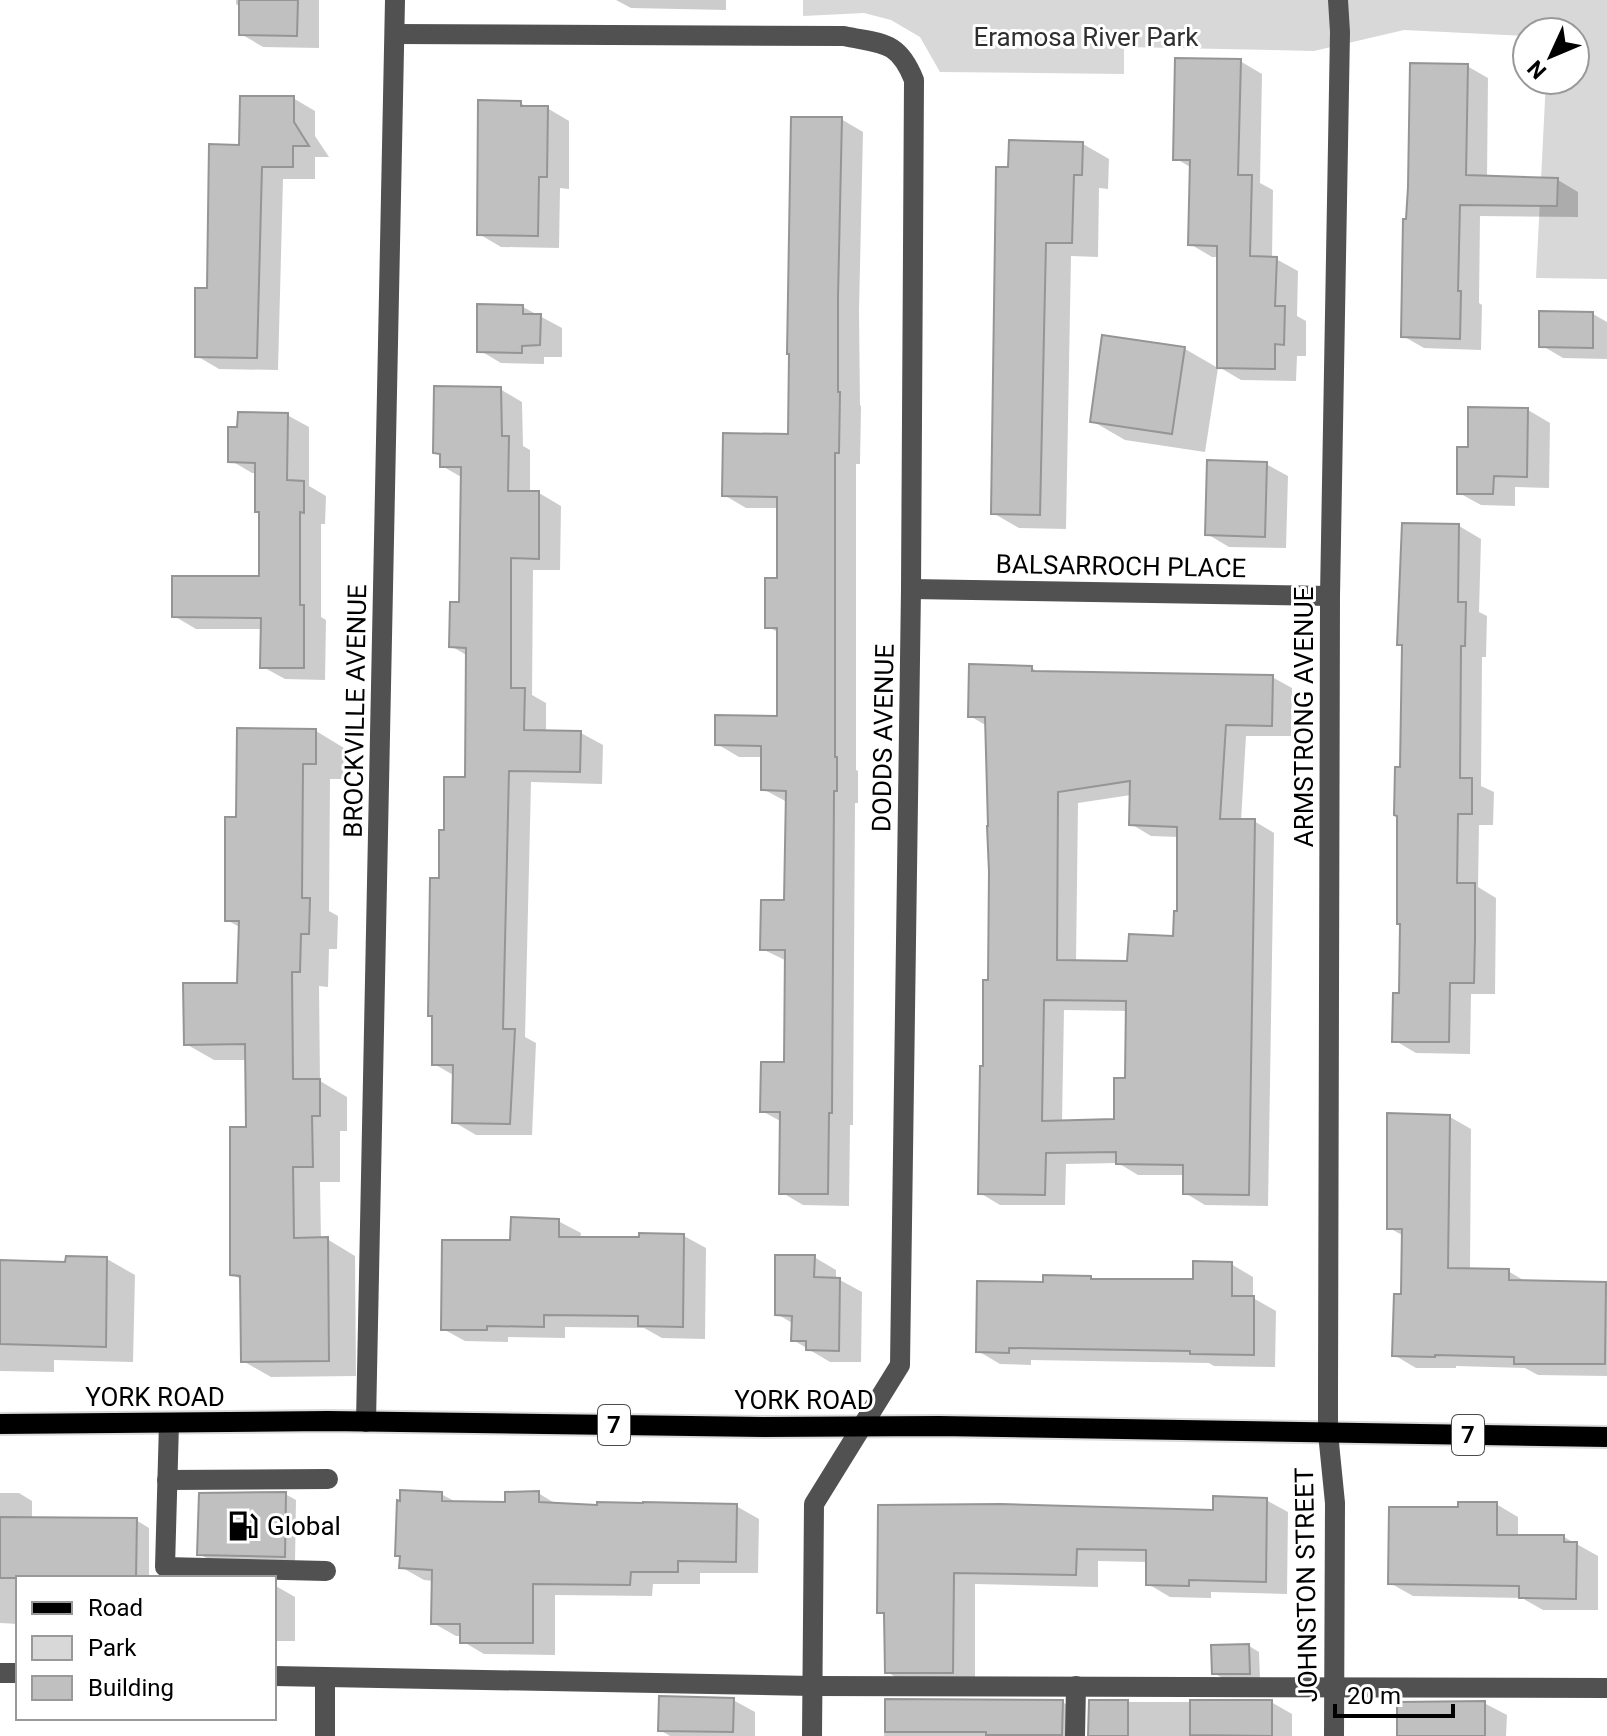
<svg xmlns="http://www.w3.org/2000/svg" width="1607" height="1736" viewBox="0 0 1607 1736" font-family="Roboto,sans-serif">
<style>
.green{fill:#d8d8d8}
.shadow{fill:#0003;fill-rule:evenodd}
.building{fill:#c0c0c0;stroke:#959595;stroke-width:2;fill-rule:evenodd}
.lines{fill:none;stroke-linecap:round;stroke-linejoin:round}
.major-casing{stroke:#dbdbdb;stroke-width:24}
.minor{stroke:#515151;stroke-width:20}
.major{stroke:#000;stroke-width:20}
.labels{text-anchor:middle;stroke-width:6;stroke-linejoin:round;paint-order:stroke}
.shield{fill:#fff;stroke:#4c4c4c;stroke-width:2}
.shield-label{font-size:24px;font-weight:bold;fill:#000}
.park-label{font-size:26px;fill:#2f2f2f;stroke:#fff}
.street-label{font-size:26px;fill:#000;stroke:#fff}
.poi-label{font-size:26px;fill:#000;stroke:#fff;text-anchor:start}
</style>
<rect width="100%" height="100%" fill="#fff"/>
<polygon class="green" points="803,0 1607,0 1607,279 1536,278 1546,80 1575,80 1575,32 1527,32 1527,36 1404,30 1314,51 1124,47 1124,74 940,72 920,37 891,20 864,13 803,16"/>
<g class="shadow">
<polygon points="236,0 319,0 319,48 263,47 241,34 241,8 236,4"/>
<polygon points="616,0 726,0 726,10 631,8"/>
<polygon points="1240,61 1262,74 1260,183 1273,190 1272,259 1276,259 1298,271 1297,316 1306,321 1306,356 1297,356 1296,381 1241,380 1219,367 1219,257 1212,257 1190,244 1192,168 1175,158"/>
<polygon points="1467,66 1488,78 1487,178 1558,180 1578,192 1578,217 1480,216 1479,303 1482,305 1481,350 1424,348 1403,336 1408,221"/>
<polygon points="293,98 315,111 315,136 329,157 315,157 315,179 283,179 278,370 219,369 197,356 241,147"/>
<polygon points="520,103 530,108 547,108 569,121 569,189 560,188 559,248 501,247 479,234"/>
<polygon points="841,119 863,132 859,311 860,405 861,406 860,464 856,464 856,770 858,771 858,803 855,803 853,1125 850,1125 849,1206 803,1205 781,1192 782,1122 762,1111 786,1064 787,961 762,949 786,902 787,802 763,789 763,757 739,757 717,744 779,718 779,633 767,626 779,580 779,508 746,508 724,495 790,436"/>
<polygon points="1083,144 1109,159 1108,189 1099,188 1098,257 1071,256 1066,529 1019,528 993,513 1010,169"/>
<polygon points="523,307 562,328 562,357 544,357 544,364 501,363 479,350"/>
<polygon points="1593,314 1607,322 1607,359 1563,358 1541,345"/>
<polygon points="1104,337 1185,349 1218,368 1205,452 1125,440 1092,421"/>
<polygon points="500,389 522,402 523,446 530,450 530,493 539,493 561,506 560,570 533,570 532,695 546,703 546,732 581,733 603,745 602,784 531,782 525,1037 536,1043 532,1135 476,1135 454,1122 455,1076 434,1064 441,880 446,832 467,779 468,656 451,646 461,604 463,478 442,466 442,456 435,452"/>
<polygon points="1528,410 1550,423 1549,488 1515,487 1515,506 1481,505 1459,493 1470,449"/>
<polygon points="287,415 309,427 309,486 326,496 325,524 321,524 321,617 326,620 325,680 285,679 263,667 263,629 196,629 174,616 261,578 261,513 257,473 252,473 230,460"/>
<polygon points="1266,464 1288,476 1286,548 1229,547 1207,534"/>
<polygon points="1459,526 1481,539 1479,612 1487,616 1486,657 1482,657 1481,786 1494,792 1493,825 1479,825 1478,887 1496,898 1495,994 1471,994 1470,1054 1416,1053 1394,1040 1401,996 1404,646 1399,644"/>
<path d="M1032 668 1040 673 1272 677 1292 688 1291 736H1246L1241 821H1254L1274 833 1268 1206 1205 1205 1185 1193V1175H1138L1118 1163 1066 1164 1065 1205H1000L980 1193 985 1068 990 982 991 872 987 726 970 716ZM1131 795V824L1151 836 1179 837V913L1175 938 1129 963 1076 962 1078 803ZM1064 1010 1128 1011 1127 1080 1116 1121 1062 1122Z"/>
<polygon points="316,731 344,748 343,779 330,779 329,911 338,916 337,949 329,949 328,987 319,986 320,1081 347,1097 347,1131 340,1131 340,1182 320,1182 321,1240 327,1239 355,1256 356,1376 271,1377 243,1361 242,1280 232,1274 249,1129 248,1060 214,1060 186,1044 239,985 241,928 227,920 238,819"/>
<polygon points="1450,1117 1471,1129 1470,1271 1508,1271 1528,1283 1607,1285 1607,1376 1538,1375 1525,1368 1456,1366 1456,1368 1416,1368 1394,1355 1403,1296 1404,1236 1389,1228"/>
<polygon points="558,1221 581,1233 580,1239 684,1236 706,1248 705,1339 662,1338 644,1328 565,1327 565,1338 508,1337 508,1342 465,1341 443,1329 512,1242"/>
<polygon points="814,1257 836,1270 836,1280 840,1280 862,1292 861,1362 830,1362 793,1340 794,1324 777,1314"/>
<polygon points="107,1259 135,1275 133,1362 54,1360 54,1372 0,1371 0,1262 67,1264"/>
<polygon points="1231,1264 1253,1277 1253,1298 1276,1311 1275,1367 1214,1366 1209,1363 1031,1360 1031,1365 1000,1364 978,1351 1045,1284 1091,1278 1095,1281 1195,1281"/>
<polygon points="0,1493 19,1493 32,1501 32,1519 136,1520 149,1528 149,1578 18,1578 18,1624 0,1623"/>
<polygon points="538,1493 558,1505 736,1506 759,1519 758,1573 700,1573 700,1584 653,1584 652,1596 555,1595 555,1655 484,1654 462,1641 462,1636 456,1636 433,1623 434,1581 424,1580 401,1567 402,1558 397,1555 441,1494 458,1503 507,1504"/>
<polygon points="285,1494 296,1500 295,1562 210,1560 199,1554"/>
<polygon points="1266,1500 1288,1512 1287,1594 1211,1592 1211,1598 1170,1597 1148,1584 1148,1562 1098,1561 1098,1587 975,1584 975,1685 909,1685 887,1672 886,1616 879,1612 880,1507 1215,1512"/>
<polygon points="1496,1504 1518,1517 1518,1537 1564,1537 1598,1556 1598,1610 1543,1610 1522,1598 1413,1596 1390,1583 1460,1509"/>
<polygon points="274,1585 295,1597 295,1641 274,1641"/>
<polygon points="1249,1646 1259,1652 1260,1679 1224,1679 1214,1673"/>
<polygon points="733,1700 755,1712 755,1736 670,1736 660,1730"/>
<polygon points="1062,1702 1082,1713 1081,1736 884,1736 885,1711"/>
<polygon points="1091,1702 1271,1702 1292,1714 1292,1736 1092,1736"/>
<polygon points="1484,1703 1507,1715 1506,1736 1399,1736"/>
</g>
<g class="building">
<polygon points="239,0 298,0 297,36 239,35"/>
<polygon points="1175,58 1241,59 1238,175 1252,175 1250,256 1277,257 1275,306 1285,306 1284,345 1275,344 1275,369 1217,368 1217,246 1188,245 1190,160 1173,160"/>
<polygon points="1410,63 1468,64 1466,175 1558,178 1557,206 1460,205 1458,291 1461,291 1460,339 1401,337 1403,219 1406,219 1408,187"/>
<polygon points="240,96 294,96 294,122 309,146 293,146 293,167 262,167 257,358 195,357 195,288 207,288 209,144 239,145"/>
<polygon points="478,100 521,101 521,106 548,106 547,177 539,177 538,236 477,235"/>
<polygon points="791,117 842,117 838,297 838,392 840,392 839,453 835,453 835,757 837,757 837,791 834,791 832,1113 829,1113 828,1194 779,1194 780,1112 760,1112 761,1062 784,1062 785,950 760,950 761,900 784,900 786,791 761,790 761,746 715,745 715,715 777,716 777,628 765,628 765,578 777,578 777,497 722,496 723,433 788,434 789,354 787,354"/>
<polygon points="1009,140 1083,142 1082,175 1074,175 1072,243 1046,243 1040,515 991,514 996,167 1008,167"/>
<polygon points="477,304 523,305 523,314 541,314 540,345 522,346 522,353 477,352"/>
<polygon points="1539,311 1593,312 1593,348 1539,347"/>
<polygon points="1102,335 1185,347 1172,434 1090,422"/>
<polygon points="434,386 501,387 502,436 509,436 508,491 539,491 539,559 511,558 511,688 525,688 524,730 581,731 580,772 509,771 503,1029 515,1029 510,1124 452,1123 453,1065 432,1065 432,1016 428,1016 430,878 439,878 439,830 444,830 444,777 465,777 466,648 449,647 450,602 459,602 461,467 440,467 440,454 433,453"/>
<polygon points="1468,407 1528,408 1527,477 1494,476 1493,494 1457,494 1457,447 1468,447"/>
<polygon points="238,412 288,413 287,480 304,481 304,513 300,512 300,605 304,605 304,668 260,668 261,618 172,617 172,576 259,576 259,512 255,512 255,463 228,462 228,427 237,427"/>
<polygon points="1207,460 1267,462 1265,537 1205,535"/>
<polygon points="1402,523 1459,524 1458,602 1466,602 1465,646 1461,646 1460,778 1472,778 1472,814 1458,814 1457,883 1475,883 1475,939 1474,983 1450,983 1449,1042 1392,1042 1393,993 1399,993 1400,924 1397,924 1397,816 1394,815 1395,767 1400,767 1402,645 1397,645"/>
<path d="M969 664 1032 666V671L1273 675 1272 726 1226 725 1220 819H1255L1249 1195 1183 1194V1165L1116 1164V1152L1046 1153 1045 1195 978 1194 980 1066H983V980H988L989 872 987 826H988L985 717H968ZM1130 781 1129 825 1177 827V911H1174L1173 936 1129 934 1127 961 1057 960 1058 792ZM1044 1000 1126 1001 1125 1078H1114V1119L1042 1121Z"/>
<polygon points="237,728 316,729 316,764 303,764 302,898 310,898 309,934 301,934 300,972 292,972 293,1079 320,1079 320,1116 312,1116 313,1167 293,1167 294,1238 328,1237 329,1361 241,1362 240,1276 230,1275 230,1127 246,1127 245,1044 184,1045 183,983 237,983 239,921 225,921 225,817 236,817"/>
<polygon points="1387,1113 1450,1115 1448,1268 1509,1269 1509,1280 1606,1282 1605,1364 1514,1364 1514,1357 1435,1355 1435,1357 1392,1356 1394,1294 1401,1294 1402,1229 1387,1229"/>
<polygon points="511,1217 559,1219 559,1237 639,1237 639,1233 684,1234 683,1327 638,1326 638,1316 544,1315 544,1327 487,1326 487,1330 441,1330 442,1240 510,1240"/>
<polygon points="775,1255 815,1255 814,1277 840,1278 839,1351 806,1350 806,1341 791,1341 792,1316 775,1315"/>
<polygon points="66,1256 107,1257 106,1347 0,1344 0,1260 65,1262"/>
<polygon points="1193,1261 1232,1262 1232,1296 1254,1296 1254,1355 1190,1354 1190,1351 1009,1348 1009,1353 976,1352 977,1281 1043,1282 1043,1275 1091,1276 1091,1279 1193,1279"/>
<polygon points="400,1490 442,1492 442,1501 505,1502 505,1492 539,1491 539,1502 597,1505 597,1502 643,1503 643,1502 737,1504 736,1562 678,1561 678,1572 631,1572 630,1585 533,1584 533,1643 460,1643 460,1624 431,1624 432,1570 399,1568 400,1556 395,1556 397,1500 400,1501"/>
<polygon points="286,1492 285,1557 197,1555 199,1493"/>
<polygon points="1213,1496 1267,1498 1266,1582 1189,1580 1189,1586 1146,1585 1146,1550 1077,1549 1076,1575 954,1573 953,1673 885,1673 884,1613 877,1613 878,1505 1001,1504 1213,1510"/>
<polygon points="1458,1502 1497,1502 1497,1535 1564,1535 1564,1542 1577,1542 1576,1599 1519,1598 1519,1586 1388,1584 1389,1507 1458,1507"/>
<polygon points="0,1517 137,1518 136,1578 0,1578"/>
<polygon points="1249,1644 1250,1674 1212,1674 1211,1645"/>
<polygon points="659,1696 734,1698 733,1732 658,1731"/>
<polygon points="885,1699 1063,1700 1062,1735 986,1735 986,1732 885,1732"/>
<polygon points="1089,1700 1128,1700 1128,1736 1088,1736"/>
<polygon points="1190,1700 1272,1700 1272,1736 1190,1735"/>
<polygon points="1485,1701 1485,1736 1397,1736 1397,1702"/>
</g>
<g class="lines">
<g class="major-casing">
<polyline id="major" points="0,1424 328,1421 763,1427 939,1426 1607,1437"/>
</g>
<g class="minor">
<path d="M396 34 844 36C882 44 898 40 914 80L911 589 900 1365 814 1504 812 1736"/>
<polyline points="911,589 1330,596"/>
<polyline points="366,1422 395,0"/>
<polyline points="169,1423 165,1567 326,1571"/>
<polyline points="167,1480 328,1479"/>
<polyline points="0,1673 18,1673"/>
<polyline points="274,1676 812,1686 1607,1688"/>
<polyline points="325,1677 325,1736"/>
<polyline points="1075,1736 1076,1686"/>
<polyline points="1334,1736 1335,1503 1328,1433 1328,1393 1330,596 1340,32 1338,0"/>
</g>
<use href="#major" class="major"/>
</g>
<defs>
<g id="fuel-bare" transform="scale(2.4)"><path d="M-5.5-6h7V0h2V4h1.3V-2.5L3-4.5l.8-.8L6-3V5H2.5V1h-1V6h-7ZM-4.2-4.7v3.2H.2V-4.7Z" fill="#000" stroke="#fff" stroke-width="2.5" paint-order="stroke"/></g>
</defs>
<g fill-rule="evenodd">
<use href="#fuel-bare" x="243" y="1526"/>
</g>
<g class="labels">
<g class="shield">
<rect x="598" y="1405" width="32" height="40" rx="6"/>
<rect x="1452" y="1415" width="32" height="40" rx="6"/>
</g>
<g class="shield-label">
<text x="614" y="1433">7</text>
<text x="1468" y="1443">7</text>
</g>
<g class="park-label">
<text x="1086" y="46">Eramosa River Park</text>
</g>
<g class="street-label">
<text transform="translate(1121 566) rotate(1)" y="9">BALSARROCH PLACE</text>
<text transform="translate(355 711) rotate(-89)" y="9">BROCKVILLE AVENUE</text>
<text transform="translate(1304 717) rotate(-90)" y="9">ARMSTRONG AVENUE</text>
<text transform="translate(883 738) rotate(-89)" y="9">DODDS AVENUE</text>
<text x="155" y="1406">YORK ROAD</text>
<text x="804" y="1409">YORK ROAD</text>
<text transform="translate(1306 1585) rotate(-91)" y="9">JOHNSTON STREET</text>
</g>
<g class="poi-label">
<text x="267" y="1535">Global</text>
</g>
</g>
<rect x="16" y="1576" width="260" height="144" fill="#ffffff" stroke="#999999" stroke-width="2"/>
<rect x="32" y="1602" width="40" height="12" fill="#000000" stroke="#999999" stroke-width="2"/>
<text x="88" y="1616" font-size="24" fill="#000000">Road</text>
<rect x="32" y="1636" width="40" height="24" fill="#d8d8d8" stroke="#999999" stroke-width="2"/>
<text x="88" y="1656" font-size="24" fill="#000000">Park</text>
<rect x="32" y="1676" width="40" height="24" fill="#c0c0c0" stroke="#999999" stroke-width="2"/>
<text x="88" y="1696" font-size="24" fill="#000000">Building</text>
<g transform="translate(1551 56) rotate(226)"><circle r="38" fill="#ffffff" stroke="#999999" stroke-width="2"/>
<path d="M0-6L14 30L0 20L-14 30Z" fill="#000000"/>
<text y="-12" font-size="22" font-weight="bold" text-anchor="middle" fill="#000000">N</text>
</g>
<path d="M1335 1704v12h118v-12" fill="none" stroke="#000000" stroke-width="4"/>
<text x="1347" y="1704" font-size="24" fill="#000000" stroke="#ffffff" stroke-width="6" paint-order="stroke">20 m</text>
</svg>
